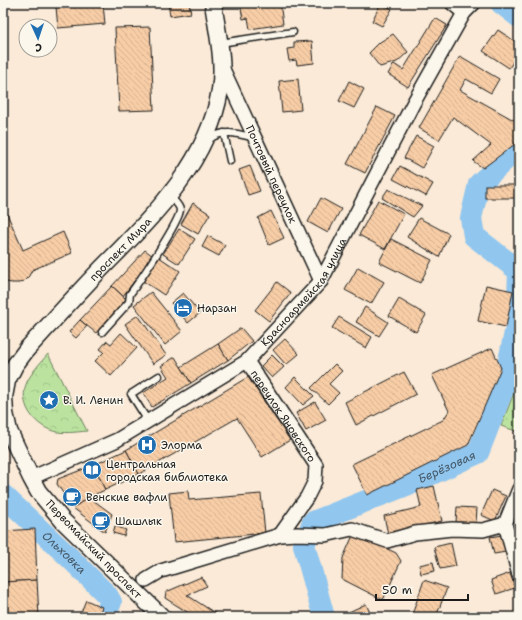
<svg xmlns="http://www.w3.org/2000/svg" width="522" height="620" viewBox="0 0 522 620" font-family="'Shantell Sans',sans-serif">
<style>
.park{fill:url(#park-crowns);stroke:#6c805e}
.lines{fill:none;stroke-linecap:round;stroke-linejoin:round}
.river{stroke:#91c6ef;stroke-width:22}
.building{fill:url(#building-back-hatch);stroke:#1c1c1c}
.service-casing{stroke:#1c1c1c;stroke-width:9}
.minor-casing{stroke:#1c1c1c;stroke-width:16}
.tertiary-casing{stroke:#1c1c1c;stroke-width:19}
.service{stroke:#fbf7ec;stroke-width:6}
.minor{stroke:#fbf7ec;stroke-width:13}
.tertiary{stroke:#fbf7ec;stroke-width:16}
.labels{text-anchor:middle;stroke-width:3;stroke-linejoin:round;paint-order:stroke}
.street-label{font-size:11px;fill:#1c1c1c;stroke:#fbf7ec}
.poi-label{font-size:11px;fill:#1c1c1c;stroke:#fbf7ec;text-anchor:start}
.water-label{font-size:12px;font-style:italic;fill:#455866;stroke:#fbf7ec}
</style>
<defs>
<pattern id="park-crowns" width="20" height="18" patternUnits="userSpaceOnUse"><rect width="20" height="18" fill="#bbe39f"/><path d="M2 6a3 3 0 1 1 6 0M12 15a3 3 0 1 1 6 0" fill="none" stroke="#a0c288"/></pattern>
<pattern id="building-back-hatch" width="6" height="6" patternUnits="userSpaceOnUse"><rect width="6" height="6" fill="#f7cda6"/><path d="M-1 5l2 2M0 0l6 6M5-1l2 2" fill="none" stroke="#d3af8e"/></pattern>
</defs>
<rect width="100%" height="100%" fill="#faead7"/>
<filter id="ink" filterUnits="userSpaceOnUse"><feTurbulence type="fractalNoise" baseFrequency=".025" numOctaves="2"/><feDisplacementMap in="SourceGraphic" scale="8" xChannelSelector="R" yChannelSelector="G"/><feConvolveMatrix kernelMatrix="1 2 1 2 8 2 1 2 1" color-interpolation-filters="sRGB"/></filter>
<g filter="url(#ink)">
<g class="park">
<path d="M48 354 87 431C76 432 63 434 53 431 32 424 18 402 27 382 32 372 40 363 48 354Z"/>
<polygon points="517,385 519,386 519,432 501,426"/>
</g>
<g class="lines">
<g class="river">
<polyline points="501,3 519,17"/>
<path id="s1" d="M3 495 70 558 107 595 111 602 104 617"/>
<path id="s2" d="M324 617 304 545 313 522 414 482 478 453 503 389 517 323 519 271 474 236 471 218 479 184 519 147"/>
</g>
</g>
<g class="building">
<polygon points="66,3 103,4 105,24 58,28 56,7 66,7"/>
<polygon points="168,3 189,3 191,13 170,16"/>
<polygon points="240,3 280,3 283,24 250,29 248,18 243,19"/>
<polygon points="381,3 392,9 382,26 372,21"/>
<polygon points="435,18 447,25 408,87 388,74 394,64 403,70"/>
<polygon points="150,27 154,110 119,111 115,28"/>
<polygon points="498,30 519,44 519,53 509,68 483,51"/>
<polygon points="393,34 408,52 397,62 380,67 369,53 380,42"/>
<polygon points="312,41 314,63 297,65 296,60 289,61 287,49 294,48 294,42"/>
<polygon points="460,56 499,79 491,93 466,79 460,90 519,123 519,134 515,144 483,168 473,161 491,145 453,117 439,140 419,128"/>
<polygon points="298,79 301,110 282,112 279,81"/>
<polygon points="349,81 364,89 354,108 339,101"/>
<polygon points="377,107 395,116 365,173 347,164"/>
<polygon points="416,136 434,146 422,168 404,158"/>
<polygon points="250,166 260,191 248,195 239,170"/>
<polygon points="400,166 433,184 426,196 393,179"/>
<rect x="485" y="185" width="34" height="13"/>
<polygon points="388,189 422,206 413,217 382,198"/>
<polygon points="321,198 341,209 328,233 308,222"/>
<polygon points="378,200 404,214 385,249 359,235"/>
<polygon points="193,203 210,214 198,234 181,224"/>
<polygon points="4,207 23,250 63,232 72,253 32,270 29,276 24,281 19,283 12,283 6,282 3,274 3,208"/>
<polygon points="271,211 284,238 269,245 258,218"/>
<polygon points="419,218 449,234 439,257 407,237"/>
<polygon points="179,229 195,239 179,264 163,254"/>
<polygon points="208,236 225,245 219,256 202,247"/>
<polygon points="391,239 432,260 420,283 379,262"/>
<polygon points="145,250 153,256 123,296 112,286"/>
<polygon points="159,257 180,271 164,295 143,281"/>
<polygon points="358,267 384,282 371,304 345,290"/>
<polygon points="277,282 291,293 269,321 255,310"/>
<polygon points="486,285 513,291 506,327 478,321"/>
<polygon points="112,286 126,299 96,333 80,320"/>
<polygon points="151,292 182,331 165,345 134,305"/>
<polygon points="183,293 200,313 188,323 171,303"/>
<polygon points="399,299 426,315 416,332 389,316"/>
<polygon points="365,307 388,322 379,336 356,322"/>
<polygon points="138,315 166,355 153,364 125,324"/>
<polygon points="339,317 372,337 366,348 332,328"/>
<polygon points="80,320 87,326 76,338 69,332"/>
<polygon points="241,328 252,341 228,360 218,344"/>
<polygon points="121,333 137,348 111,376 95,361 104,352 100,349 107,341 111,344"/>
<polygon points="285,339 299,354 286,365 273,350"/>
<polygon points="218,344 228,360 191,383 181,367"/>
<polygon points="492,348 501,368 468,445 367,495 352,464 443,420 449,411 432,375"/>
<polygon points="272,355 284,367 272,378 261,366"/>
<polygon points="175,357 191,383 152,407 143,393 168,377 161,366"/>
<polygon points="335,364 342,371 329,384 339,393 328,404 311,388"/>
<polygon points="404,372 416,394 356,425 345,402"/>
<polygon points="248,377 290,440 262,457 237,418 139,474 126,450"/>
<polygon points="295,377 314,396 303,405 286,387"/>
<polygon points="315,402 326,420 306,431 296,413"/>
<polygon points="126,450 139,474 105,490 94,465"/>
<polygon points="94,465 105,490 89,497 73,508 57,484 58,479"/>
<polygon points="434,486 442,521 388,534 384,516 421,507 417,490"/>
<polygon points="492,490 506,496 495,521 481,515"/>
<polygon points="188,491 189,500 261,494 265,533 174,542 169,493"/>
<polygon points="89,497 112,514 105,532 73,508"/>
<polygon points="457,507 477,508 476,523 456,522"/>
<polygon points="115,526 126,530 124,536 113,533"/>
<polygon points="35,529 37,580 4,582 3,531"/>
<polygon points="354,533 396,553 401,561 383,600 342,579 343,558"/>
<polygon points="502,535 506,552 494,554 490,537"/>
<polygon points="451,543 456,566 440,569 434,547"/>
<polygon points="433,562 435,571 421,574 419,565"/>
<polygon points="510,573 515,588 496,594 491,580"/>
<polygon points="201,577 207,586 187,595 221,617 195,617 165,598 166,592"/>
<polygon points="37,580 39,617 6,617 4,582"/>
<polygon points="424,580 447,588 436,617 426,617 413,612"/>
<polygon points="86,600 102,607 98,617 79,617"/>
<polygon points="366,604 372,617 338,617"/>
</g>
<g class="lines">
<g class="service-casing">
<g id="service">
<polyline points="220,43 293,32"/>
<polyline points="224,133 230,161"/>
<path d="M209 140C221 128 240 134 255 138"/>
<path d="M102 332 129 302 130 294C139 282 180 221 180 210 180 205 172 199 169 195"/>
<polyline points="148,421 131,394 159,376"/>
</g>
</g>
<g class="minor-casing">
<g id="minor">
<polyline points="452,3 464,13"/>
<path id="s3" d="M222 67 321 281"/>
<path id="s4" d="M247 361 316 465 315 481 307 497 280 535"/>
<path id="s5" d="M31 478 117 440 247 361 321 281 414 102 464 13 474 3"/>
<polyline points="519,489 505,524 519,575"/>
<polyline points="146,580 161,571 280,535 297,534 325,535 352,529 387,541 415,533 452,529 483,530 505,524"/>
</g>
</g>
<g class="tertiary-casing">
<g id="tertiary">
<path id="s6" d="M162 617 63 521 38 491 31 478 9 431 5 413 4 397 7 381 15 365 27 349C51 323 74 297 99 271 149 220 208 165 220 90 225 62 217 31 213 3"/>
</g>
</g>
<use href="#service" class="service"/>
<use href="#minor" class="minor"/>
<use href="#tertiary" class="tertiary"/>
</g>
</g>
<defs>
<g id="hotel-disc" transform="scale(1)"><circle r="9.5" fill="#1f6fb2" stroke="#fbf7ec"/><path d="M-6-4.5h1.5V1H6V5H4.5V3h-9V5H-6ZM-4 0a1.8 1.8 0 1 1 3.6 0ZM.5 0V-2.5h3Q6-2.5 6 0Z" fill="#fff"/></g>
<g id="sight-disc" transform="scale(1)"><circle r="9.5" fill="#1f6fb2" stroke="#fbf7ec"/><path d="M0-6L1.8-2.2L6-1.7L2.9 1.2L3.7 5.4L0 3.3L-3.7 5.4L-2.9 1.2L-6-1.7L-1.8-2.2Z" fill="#fff"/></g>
<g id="hospital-disc" transform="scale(1)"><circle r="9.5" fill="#1f6fb2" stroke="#fbf7ec"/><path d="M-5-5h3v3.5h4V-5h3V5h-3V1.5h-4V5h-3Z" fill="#fff"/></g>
<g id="library-disc" transform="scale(1)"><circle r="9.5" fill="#1f6fb2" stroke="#fbf7ec"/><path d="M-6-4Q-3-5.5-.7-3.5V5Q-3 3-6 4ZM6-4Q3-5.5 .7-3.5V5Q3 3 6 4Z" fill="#fff"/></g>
<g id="cafe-disc" transform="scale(1)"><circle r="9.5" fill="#1f6fb2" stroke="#fbf7ec"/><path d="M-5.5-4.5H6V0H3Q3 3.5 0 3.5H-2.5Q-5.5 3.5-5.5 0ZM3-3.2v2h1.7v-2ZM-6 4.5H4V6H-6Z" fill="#fff"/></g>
</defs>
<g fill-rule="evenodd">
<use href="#hotel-disc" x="183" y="308"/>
<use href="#sight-disc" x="49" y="400"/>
<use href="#hospital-disc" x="147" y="445"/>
<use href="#library-disc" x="92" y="470"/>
<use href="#cafe-disc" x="72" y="497"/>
<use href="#cafe-disc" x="101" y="521"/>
</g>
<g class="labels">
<g class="street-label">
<text dy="4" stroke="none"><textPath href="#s3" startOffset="118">Почтовый переулок</textPath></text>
<text dy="4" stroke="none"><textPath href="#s6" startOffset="469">проспект Мира</textPath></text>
<text dy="4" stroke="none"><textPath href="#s5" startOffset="336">Красноармейская улица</textPath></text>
<text dy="4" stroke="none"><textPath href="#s4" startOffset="66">переулок Яновского</textPath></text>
<text transform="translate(94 549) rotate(46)" y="4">Первомайский проспект</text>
</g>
<g class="poi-label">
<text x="197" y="312">Нарзан</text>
<text x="63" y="404">В. И. Ленин</text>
<text x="161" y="449">Элорма</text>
<text x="106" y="468">Центральная<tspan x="106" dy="13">городская библиотека</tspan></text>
<text x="86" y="501">Венские вафли</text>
<text x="115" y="525">Шашлык</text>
</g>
<g class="water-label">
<text dy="4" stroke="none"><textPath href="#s2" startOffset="244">Берёзовая</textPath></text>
<text dy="4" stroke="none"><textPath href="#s1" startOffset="84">Ольховка</textPath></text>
</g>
</g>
<rect width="522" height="620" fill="none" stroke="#fbf7ec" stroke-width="16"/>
<rect x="8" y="8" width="506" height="604" fill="none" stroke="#1c1c1c" stroke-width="1.5" filter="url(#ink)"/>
<g transform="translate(38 38) rotate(177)"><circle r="19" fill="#fbf7ec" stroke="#a29f99"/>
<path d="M0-3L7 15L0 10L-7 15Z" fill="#1f6fb2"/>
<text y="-6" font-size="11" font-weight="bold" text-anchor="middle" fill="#1c1c1c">С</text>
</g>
<path d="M376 594v6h92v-6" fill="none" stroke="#1c1c1c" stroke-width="2"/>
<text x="382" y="594" font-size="12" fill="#1c1c1c" stroke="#fbf7ec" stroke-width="3" paint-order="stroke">50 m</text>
</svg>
